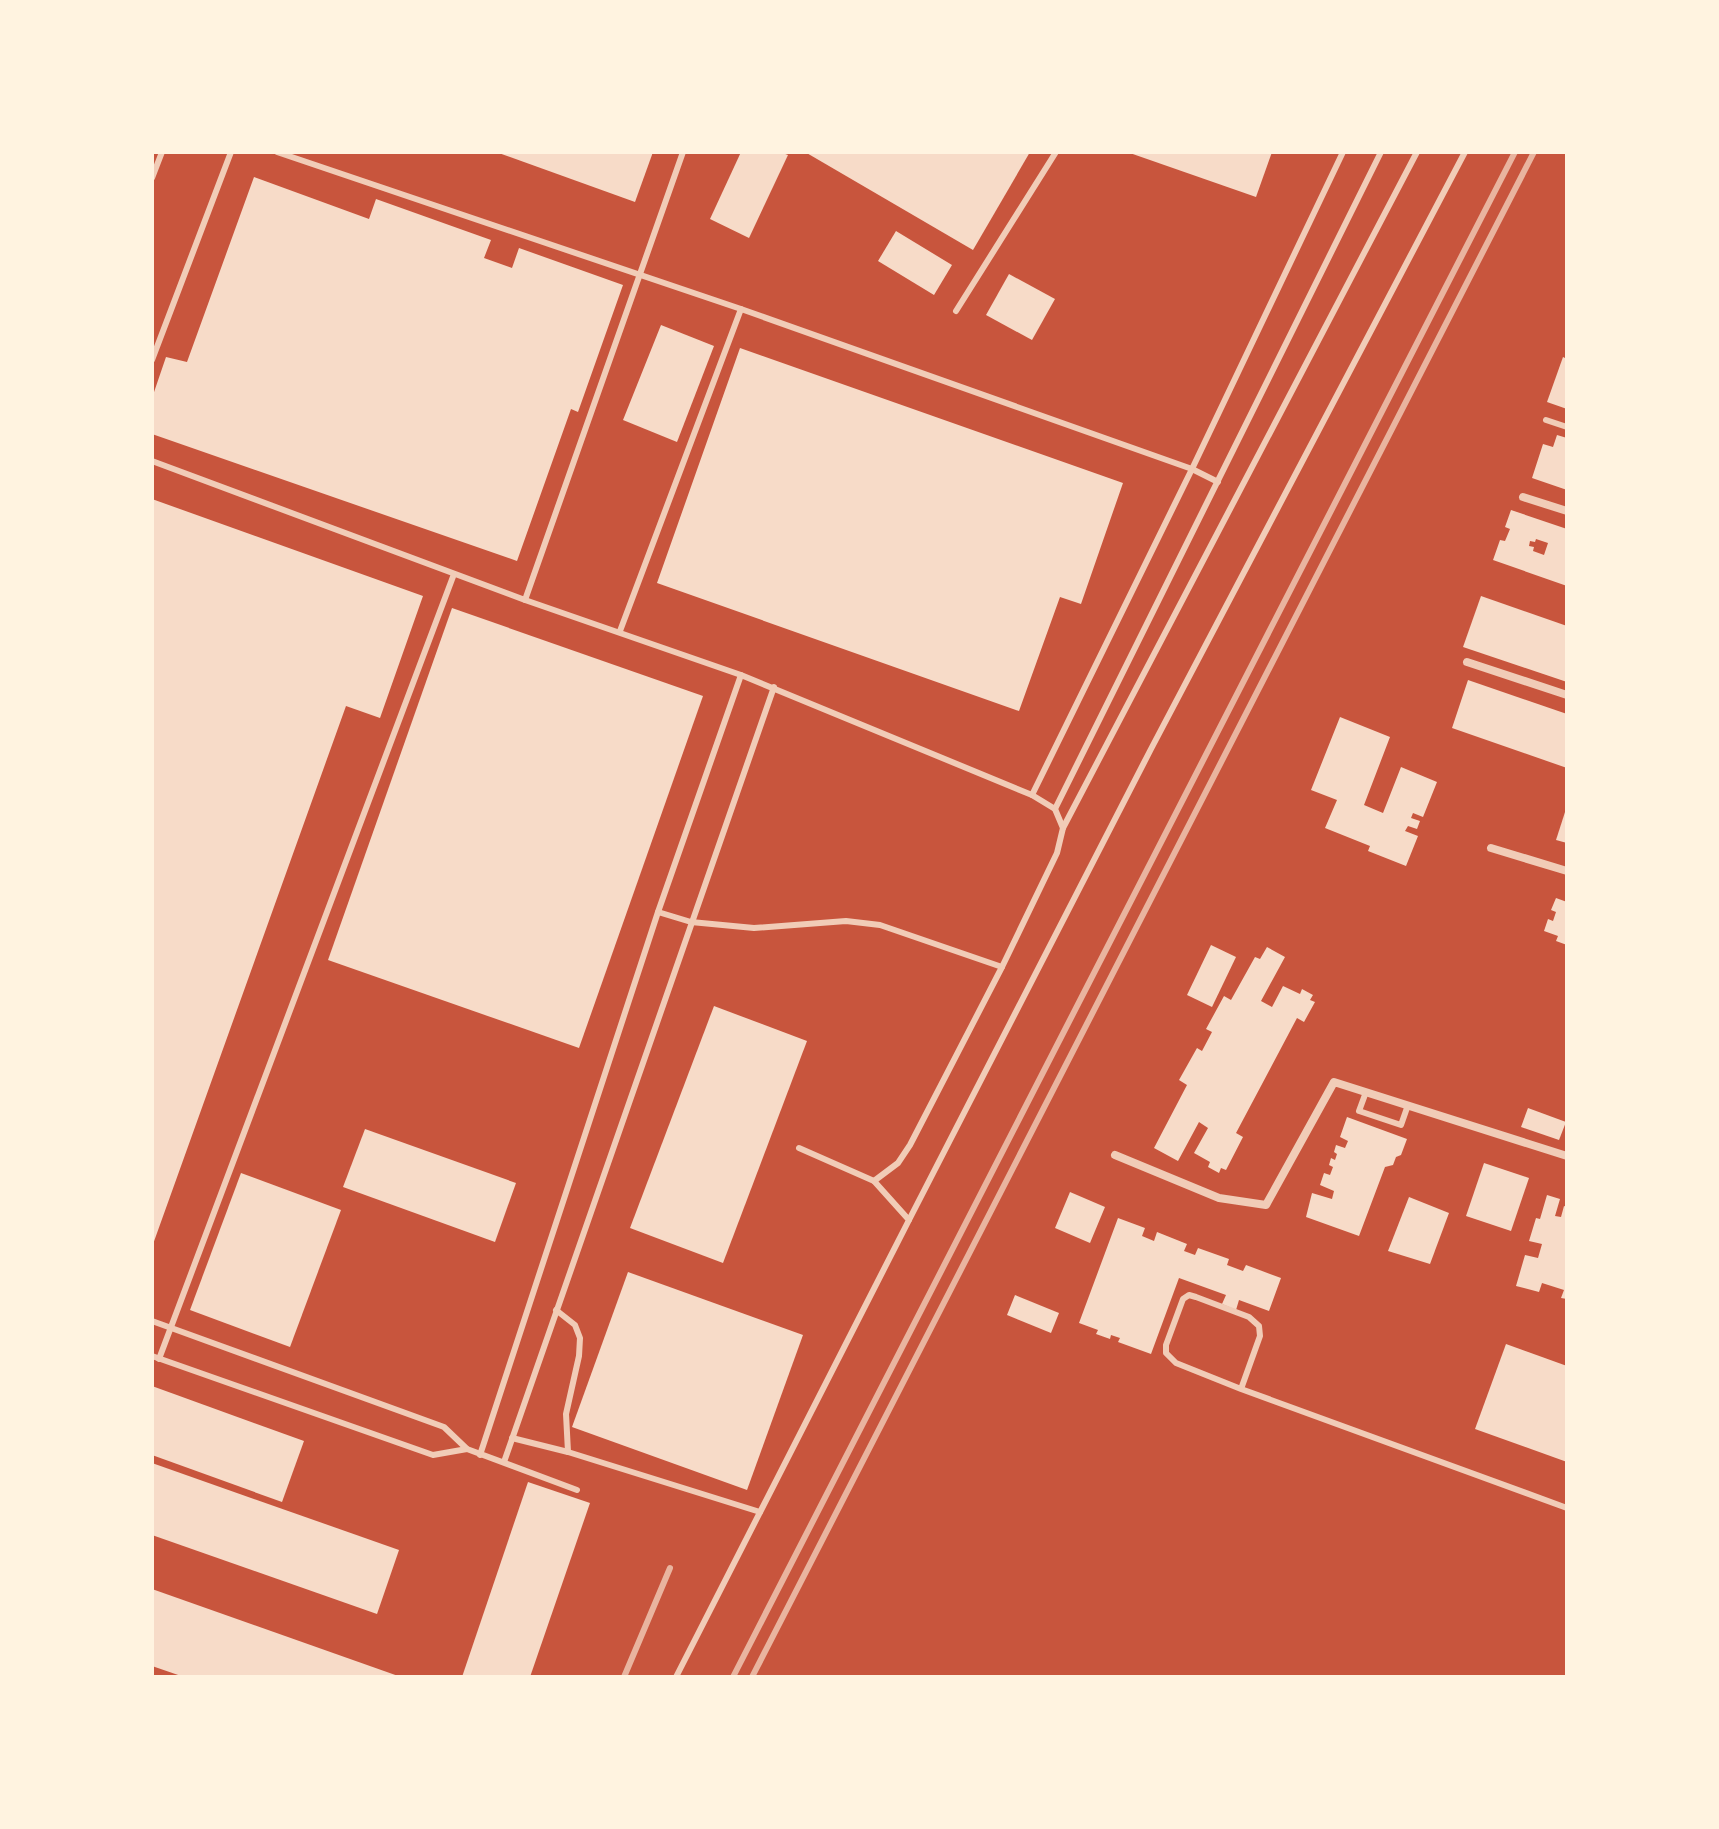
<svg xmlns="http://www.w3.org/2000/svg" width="1719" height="1829" viewBox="0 0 1719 1829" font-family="'Varela Round',sans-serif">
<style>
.building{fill:#f7dbc8;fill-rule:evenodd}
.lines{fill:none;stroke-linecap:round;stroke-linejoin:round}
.service{stroke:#f1ccb7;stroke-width:6}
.minor{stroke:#f1ccb7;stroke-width:8}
.rail{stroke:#e9b49f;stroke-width:6}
</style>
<rect width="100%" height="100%" fill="#c8553d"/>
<g class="building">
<polygon points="496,152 653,152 635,202"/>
<polygon points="741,152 780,152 788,155 749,238 710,219"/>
<polygon points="805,152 1030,152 973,250"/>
<polygon points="1127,152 1272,152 1256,197"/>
<polygon points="254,177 369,219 376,199 491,240 484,258 512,268 519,248 623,285 578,412 571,409 517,561 152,434 152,398 166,357 187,362"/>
<polygon points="896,231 952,265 934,295 878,261"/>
<polygon points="1009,274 1055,299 1032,340 986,315"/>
<polygon points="661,325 714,346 677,442 623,420"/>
<polygon points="740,348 1123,483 1081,604 1060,597 1019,711 657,583"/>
<polygon points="1563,357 1567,359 1567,409 1547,402"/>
<polygon points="1557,435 1567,438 1567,490 1532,478 1543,444 1553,447"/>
<polygon points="152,499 423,596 380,718 346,706 152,1247"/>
<path d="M1511 510 1567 529V586L1493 560 1500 540 1505 541 1510 529 1505 527ZM1536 539 1548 543 1544 555 1533 551 1534 547 1529 546 1530 541 1535 542Z"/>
<polygon points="1481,596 1567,626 1567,682 1463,647"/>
<polygon points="452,608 703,696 579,1048 328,960"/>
<polygon points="1468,680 1567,714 1567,768 1452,728"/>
<polygon points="1340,717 1390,737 1364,805 1383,813 1401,767 1437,782 1423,817 1413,813 1411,818 1420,821 1417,829 1408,826 1405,831 1418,836 1406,866 1368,851 1370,846 1325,828 1337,800 1311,790"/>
<polygon points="1566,809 1567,809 1567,843 1556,840"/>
<polygon points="1556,898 1567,902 1567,945 1556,941 1558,936 1544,931 1548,919 1553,921 1556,912 1551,910"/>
<polygon points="1211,945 1236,957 1212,1007 1187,995"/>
<polygon points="1267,947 1285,957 1261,1001 1272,1007 1283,986 1300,994 1302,989 1313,995 1310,1000 1315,1002 1304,1022 1297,1018 1236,1133 1243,1137 1226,1170 1221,1168 1219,1173 1208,1167 1210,1162 1194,1153 1208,1128 1199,1122 1178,1161 1154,1148 1187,1085 1179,1080 1197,1048 1202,1051 1212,1032 1206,1029 1224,996 1231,1000 1255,957 1260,959"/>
<polygon points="714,1006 807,1041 723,1263 630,1228"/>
<polygon points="1528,1108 1566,1122 1559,1140 1521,1127"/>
<polygon points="1347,1117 1407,1139 1401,1155 1396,1157 1393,1165 1385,1167 1359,1236 1306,1217 1312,1193 1332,1199 1334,1191 1320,1185 1324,1173 1330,1175 1333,1167 1329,1165 1331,1158 1335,1160 1337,1154 1334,1152 1336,1145 1345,1148 1348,1141 1340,1137"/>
<polygon points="365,1129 516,1183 495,1242 343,1187"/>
<polygon points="1484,1163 1529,1178 1511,1231 1466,1216"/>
<polygon points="241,1173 341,1210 290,1347 190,1310"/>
<polygon points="1070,1192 1105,1207 1090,1243 1055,1228"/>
<polygon points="1547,1195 1560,1199 1555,1216 1561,1217 1564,1206 1567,1207 1567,1299 1561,1298 1564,1290 1542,1283 1539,1292 1516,1286 1525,1255 1538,1258 1542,1244 1529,1241 1536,1218 1540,1219"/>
<polygon points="1409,1197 1449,1213 1430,1264 1388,1251"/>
<polygon points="1118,1218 1145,1228 1142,1236 1154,1241 1157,1232 1187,1244 1184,1251 1195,1255 1198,1248 1229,1259 1227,1265 1243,1271 1246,1265 1281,1278 1269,1311 1239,1300 1236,1310 1222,1304 1226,1295 1179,1278 1151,1354 1118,1342 1120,1338 1111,1335 1110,1339 1096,1334 1098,1330 1079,1323"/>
<polygon points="628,1272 803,1335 747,1490 572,1427"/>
<polygon points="1015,1295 1059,1313 1051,1333 1007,1315"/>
<polygon points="1506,1344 1567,1366 1567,1462 1475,1429"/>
<polygon points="152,1386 304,1441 282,1502 152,1455"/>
<polygon points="152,1463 399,1550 377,1614 152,1535"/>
<polygon points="528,1482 590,1503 530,1677 462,1677"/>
<polygon points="152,1589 401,1677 184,1677 152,1666"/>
</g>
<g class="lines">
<g class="service">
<polyline points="277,152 741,309 1192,469 1218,482"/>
<polyline points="152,178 162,152"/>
<polyline points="956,311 1056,152"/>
<polyline points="152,360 231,152"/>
<polyline points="1546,420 1567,427"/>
<polyline points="152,461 525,600 741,675 1032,795 1055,809 1063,828 1057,853 1002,967 910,1145 898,1163 874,1181 909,1220 676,1677"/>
<polyline points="525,600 683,152"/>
<polyline points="620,631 741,309"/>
<polyline points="1032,795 1192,469 1343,152"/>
<polyline points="1055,809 1381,152"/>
<polyline points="1063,828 1417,152"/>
<polyline points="658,912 691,922 754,928 846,921 880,925 1002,967"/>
<polyline points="1366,1092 1359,1111 1401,1125 1408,1105"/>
<polyline points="799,1148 874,1181"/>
<polyline points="909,1220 1151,749 1465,152"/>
<polyline points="556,1310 575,1325 580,1338 579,1356 566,1414 568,1452 760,1512"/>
<polyline points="152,1321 444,1427 467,1449 577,1490"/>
<polyline points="152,1356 433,1455 467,1449"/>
<polyline points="159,1359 454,574"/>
<polyline points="1241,1389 1260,1336 1259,1326 1249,1317 1196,1297 1189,1295 1183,1299 1166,1345 1166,1353 1176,1363 1241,1389 1567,1508"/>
<polyline points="512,1438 568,1452"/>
<polyline points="480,1455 658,912 741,675"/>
<polyline points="504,1462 774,687"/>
</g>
<g class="minor">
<polyline points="1523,497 1567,511"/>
<polyline points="1467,662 1567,695"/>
<polyline points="1491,848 1567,871"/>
<polyline points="1115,1155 1219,1198 1266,1205 1334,1082 1567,1156"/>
</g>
<g class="rail">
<polyline points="624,1677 670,1568"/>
<polyline points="733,1677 1515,152"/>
<polyline points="752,1677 1534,152"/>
</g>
</g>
<rect width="1719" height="1829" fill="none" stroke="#fff3e0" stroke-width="308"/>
</svg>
